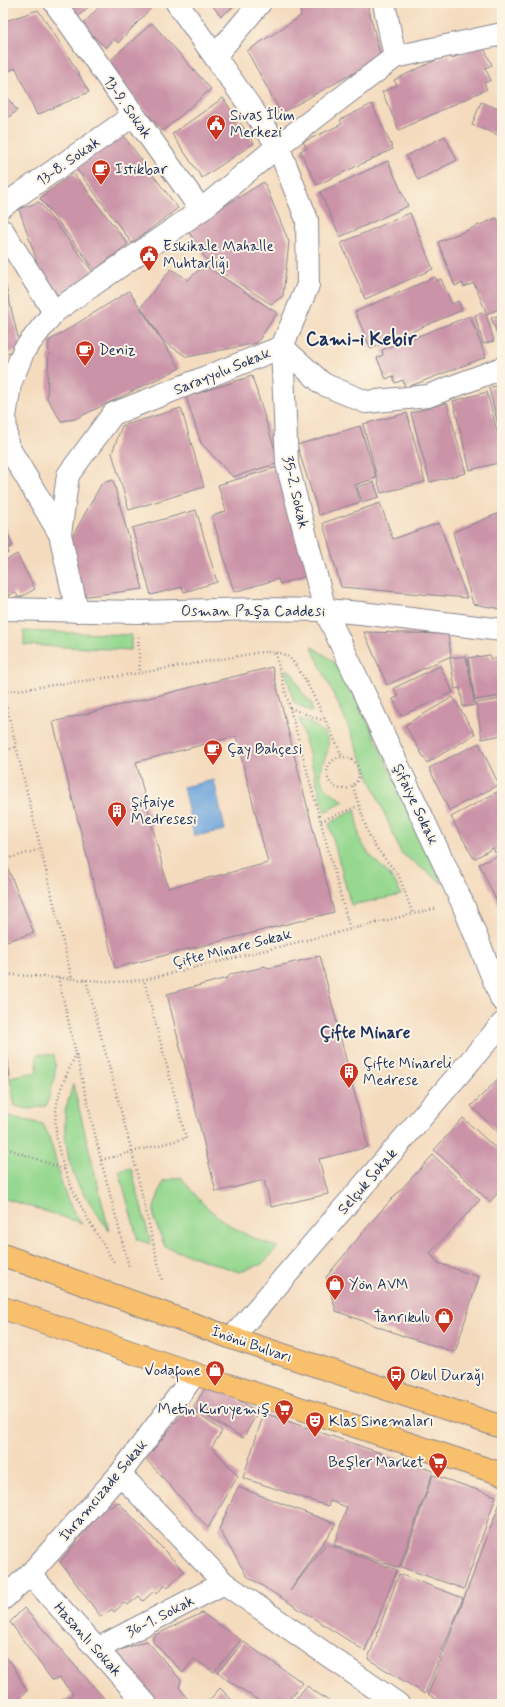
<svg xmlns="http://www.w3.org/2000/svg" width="505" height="1707" viewBox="0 0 505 1707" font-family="Mynerve,sans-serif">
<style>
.green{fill:#96d890;stroke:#588477}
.water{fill:#6da5db;stroke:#446a9c}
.building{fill:#ca93a8;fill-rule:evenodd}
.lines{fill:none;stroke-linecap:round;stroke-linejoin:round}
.street-casing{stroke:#88858e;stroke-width:24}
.primary-casing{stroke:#88858e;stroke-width:24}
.path{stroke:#88858e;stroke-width:2.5;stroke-dasharray:1 3;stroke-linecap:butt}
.street{stroke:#fff;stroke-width:22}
.primary{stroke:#f8bf6c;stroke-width:22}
.labels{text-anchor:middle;stroke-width:4;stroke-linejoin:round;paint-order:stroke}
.street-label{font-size:15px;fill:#1b2f5e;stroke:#fcf5e5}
.poi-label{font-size:15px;fill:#1b2f5e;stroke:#fcf5e5;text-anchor:start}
.quarter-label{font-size:17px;font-weight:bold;fill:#1b2f5e;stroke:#fcf5e5}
.district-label{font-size:19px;font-weight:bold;fill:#1b2f5e;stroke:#fcf5e5}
</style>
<rect width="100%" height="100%" fill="#fcf5e5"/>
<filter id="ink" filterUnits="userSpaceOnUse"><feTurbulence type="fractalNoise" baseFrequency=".025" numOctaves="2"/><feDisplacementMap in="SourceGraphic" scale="8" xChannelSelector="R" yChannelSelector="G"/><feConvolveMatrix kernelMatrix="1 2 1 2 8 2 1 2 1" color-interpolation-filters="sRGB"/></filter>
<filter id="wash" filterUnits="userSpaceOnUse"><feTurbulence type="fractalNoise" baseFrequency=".012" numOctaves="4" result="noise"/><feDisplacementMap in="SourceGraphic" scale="16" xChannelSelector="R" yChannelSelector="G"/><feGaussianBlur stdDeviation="0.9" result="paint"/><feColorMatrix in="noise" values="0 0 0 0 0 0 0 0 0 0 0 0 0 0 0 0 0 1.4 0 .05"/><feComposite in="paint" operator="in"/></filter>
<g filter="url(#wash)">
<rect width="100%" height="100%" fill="#f4dbbe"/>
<g class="green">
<polygon points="24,631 131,635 131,650 24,645"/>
<polygon points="311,646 329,658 346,674 442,883 401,853 342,712"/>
<polygon points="285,669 292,672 301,691 312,704 312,712 294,702"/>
<path d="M299 718C306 722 316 725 321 730 343 751 307 765 326 788 330 793 338 797 344 801L325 812Z"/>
<path d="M355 809C359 820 356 832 362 843 371 863 394 871 401 895L351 905 329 824Z"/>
<path d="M37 1054 54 1055C58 1073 52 1088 46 1106L29 1109 15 1106 10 1077 37 1072Z"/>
<polygon points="73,1084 109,1231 78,1185 69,1161 65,1135 65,1112"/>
<path d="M3 1115 43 1124C57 1150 57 1181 71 1207 74 1213 78 1218 82 1223L3 1198Z"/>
<polygon points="131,1168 151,1244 138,1240 119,1171"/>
<path d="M181 1177C208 1214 235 1234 278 1247L262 1264 239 1272 165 1247 154 1219V1208L163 1181Z"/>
</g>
<polygon class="water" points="214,780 225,830 194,836 183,787"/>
<g id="blocks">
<g class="building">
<polygon points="63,3 93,3 76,18"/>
<polygon points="103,3 156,3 118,43 114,39 106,48 82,25"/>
<polygon points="210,3 239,3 221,16"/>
<polygon points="299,3 367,3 381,58 281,113 247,51 301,16"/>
<polygon points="38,10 66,52 89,92 37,115 16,68 3,73 3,22"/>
<polygon points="152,23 211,89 163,131 105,65"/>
<polygon points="482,44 492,65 485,68 491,80 484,83 487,89 399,130 382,92 397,85 394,80 449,54 451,59"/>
<polygon points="3,91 17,111 3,121"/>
<polygon points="223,98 254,143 202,178 172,134"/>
<polygon points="481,102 502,110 501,136 472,125"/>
<polygon points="372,104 393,149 317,185 300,151 307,148 303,142 342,124 340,120"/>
<polygon points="122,134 178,208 132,243 76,168"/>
<polygon points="445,136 457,160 418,180 406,156"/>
<polygon points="388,161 408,206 340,237 320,192"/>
<polygon points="73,173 128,244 95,270 40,198"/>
<polygon points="264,182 289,242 283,296 271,304 209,264 187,229"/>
<polygon points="39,202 93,272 60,298 42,276 19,209"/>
<polygon points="410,213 433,269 365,299 341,243"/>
<polygon points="497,218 502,230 502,308 486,314 494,341 483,344 475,315 486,312 474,283 464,287 462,283 455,286 438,242"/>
<polygon points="204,265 277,313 257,343 187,357 163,341 141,307 171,269 188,280"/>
<polygon points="3,274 21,350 3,354"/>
<polygon points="435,277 437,281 441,279 452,304 458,301 462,310 371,349 355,312"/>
<polygon points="129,291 180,368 75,419 61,421 47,398 49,341"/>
<polygon points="502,314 502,345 491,318"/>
<polygon points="470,316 486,357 405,388 403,380 395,383 393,376 386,379 377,358 383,355 382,350"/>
<polygon points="252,376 279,463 233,477 201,443 186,397"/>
<polygon points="502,384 502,436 501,437 489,388"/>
<polygon points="487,392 502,451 502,462 470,470 453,401"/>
<polygon points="447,403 466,473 430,482 411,413"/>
<polygon points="181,408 204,487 129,510 112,453 122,426"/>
<polygon points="407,413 425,482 381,493 363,424"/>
<polygon points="360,426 376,478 355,485 360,502 319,515 297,445"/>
<polygon points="281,466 313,574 280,584 278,579 234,592 212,516 226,511 218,485"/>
<polygon points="113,480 143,589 80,597 66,548 102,483"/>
<polygon points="374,482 379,497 362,502 357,487"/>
<polygon points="380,503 393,539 439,523 467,598 341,587 323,523"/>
<polygon points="196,510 217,582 184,592 182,587 151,595 132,528"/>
<polygon points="502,512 502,609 473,604 453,532"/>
<polygon points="3,522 13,546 7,549 9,553 3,555"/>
<polygon points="17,554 35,589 19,598 15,592 4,598 3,562"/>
<polygon points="364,632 448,634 451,656 387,685"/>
<polygon points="490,655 490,659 502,658 502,696 475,700 468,658"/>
<polygon points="466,656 475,705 463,707 460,688 455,689 450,658"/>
<polygon points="440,666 453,692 401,716 393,699 398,697 394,688"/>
<path d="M272 667 334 912 115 968 53 722ZM236 736 268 863 168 888 136 762Z"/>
<polygon points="453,697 475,734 427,763 405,725"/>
<polygon points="502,699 502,735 482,739 476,703"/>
<polygon points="479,743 499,785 449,810 429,768"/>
<polygon points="501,790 502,792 502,849 495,853 493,848 474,859 451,817"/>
<polygon points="502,854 502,902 498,904 479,864"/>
<polygon points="7,866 34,933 3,942 3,867"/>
<polygon points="320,956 368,1147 319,1159 328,1194 271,1207 264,1180 216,1192 167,994 227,978 231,974 261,968 263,966 270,968"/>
<polygon points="3,1021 10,1077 3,1078"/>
<polygon points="502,1075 502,1136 471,1106"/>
<polygon points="463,1118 502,1154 502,1188 490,1202 434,1150"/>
<polygon points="433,1155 480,1200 430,1253 438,1263 479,1277 455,1352 406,1337 336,1311 326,1277 379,1213"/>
<polygon points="209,1382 258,1412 243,1438 193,1408"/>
<polygon points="188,1407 222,1431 212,1447 238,1476 208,1528 146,1459"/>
<polygon points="264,1413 433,1471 399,1568 334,1545 347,1507 330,1501 328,1506 243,1478"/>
<polygon points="433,1475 496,1496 464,1589 401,1567"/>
<polygon points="238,1487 336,1524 290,1591 326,1544 397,1570 365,1651 247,1576 219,1529"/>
<polygon points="118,1502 184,1571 168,1588 165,1585 156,1594 154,1591 143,1601 139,1596 128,1605 124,1603 114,1612 112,1609 101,1617 60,1562 107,1504 111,1507"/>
<polygon points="500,1503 502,1503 502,1704 444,1704 428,1694"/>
<polygon points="399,1574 463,1598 425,1694 368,1659"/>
<polygon points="24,1608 109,1704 60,1704 73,1694 60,1678 52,1680 10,1622"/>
<polygon points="202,1613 241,1640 214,1672 194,1659 183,1673 153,1642 153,1636"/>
<polygon points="147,1641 181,1680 179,1687 191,1704 159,1704 114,1652"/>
<polygon points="244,1642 303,1683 285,1704 264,1704 226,1679 218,1672"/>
<polygon points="3,1654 12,1664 27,1691 19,1698 21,1704 3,1704"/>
<polygon points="307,1686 333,1704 291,1704"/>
<polygon points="220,1688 236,1704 206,1704"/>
</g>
</g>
</g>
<g filter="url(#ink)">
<use href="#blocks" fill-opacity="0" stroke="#88858e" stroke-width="1"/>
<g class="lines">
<g class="street-casing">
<g id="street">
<polyline points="55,3 201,210"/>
<polyline points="384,3 395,57"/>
<polyline points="215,56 260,3"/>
<polyline points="3,206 134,115"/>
<polyline points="3,231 54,312"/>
<polyline points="282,347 287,464 325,610 462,902 502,1000"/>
<polyline points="282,347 323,384 366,402 428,396 502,368"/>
<polyline points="3,441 7,445 60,534"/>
<polyline points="7,445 5,417 10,384 24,350 54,312 201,210 278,146 395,57 502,34"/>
<polyline points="3,609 137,612 258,609 325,610 361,613 502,630"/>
<polyline points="77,611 60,534 68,475 113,414 282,347 308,285 307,220 278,146 177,3"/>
<polyline points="232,1338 502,1024"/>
<polyline points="120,1474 224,1583 398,1704"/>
<polyline points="30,1574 146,1704"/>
<polyline points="3,1599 30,1574 120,1474 195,1374"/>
<polyline points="97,1649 224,1583"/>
</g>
</g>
<g class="primary-casing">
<g id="primary">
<polyline points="3,1255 232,1338 502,1427"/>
<polyline points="3,1308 195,1374 502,1474"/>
</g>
</g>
<g class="path">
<polyline points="138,637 140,673"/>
<polyline points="275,653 350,930"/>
<path d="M3 692 140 673 262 652C270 652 280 652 287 656 303 667 332 735 342 756"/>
<polyline points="3,692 72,979"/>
<polyline points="290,708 324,721"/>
<polyline points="3,753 16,746"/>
<circle cx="343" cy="773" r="16"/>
<polyline points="353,786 368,833 374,845 399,876 413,914"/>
<polyline points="321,821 358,806"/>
<polyline points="3,860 41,849"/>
<polyline points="3,974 116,982 144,980 437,908"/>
<polyline points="58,977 101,1160 129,1267"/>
<polyline points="86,980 132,1152 162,1280"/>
<path d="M76 1054C70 1068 61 1084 58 1099 45 1156 86 1216 114 1262"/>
<polyline points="3,1147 64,1169"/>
<polyline points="101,1160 186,1138 144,980"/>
</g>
<use href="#street" class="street"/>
<use href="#primary" class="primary"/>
</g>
</g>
<defs>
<g id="civic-pin" transform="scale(1)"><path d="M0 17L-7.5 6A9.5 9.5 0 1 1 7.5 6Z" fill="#c8321e" stroke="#fcf5e5"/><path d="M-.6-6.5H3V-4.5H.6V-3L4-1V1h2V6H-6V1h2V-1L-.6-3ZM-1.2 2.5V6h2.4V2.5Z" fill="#fff"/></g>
<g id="cafe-pin" transform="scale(1)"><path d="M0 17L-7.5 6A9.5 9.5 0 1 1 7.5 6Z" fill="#c8321e" stroke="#fcf5e5"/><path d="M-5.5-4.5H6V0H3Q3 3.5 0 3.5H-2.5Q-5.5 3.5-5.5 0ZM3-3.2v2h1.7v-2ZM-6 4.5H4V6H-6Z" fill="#fff"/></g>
<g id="building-pin" transform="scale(1)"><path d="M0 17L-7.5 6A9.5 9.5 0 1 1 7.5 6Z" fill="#c8321e" stroke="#fcf5e5"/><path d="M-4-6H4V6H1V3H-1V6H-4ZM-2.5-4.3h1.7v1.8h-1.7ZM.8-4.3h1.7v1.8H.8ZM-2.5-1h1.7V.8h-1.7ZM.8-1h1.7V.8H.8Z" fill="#fff"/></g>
<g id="shop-pin" transform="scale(1)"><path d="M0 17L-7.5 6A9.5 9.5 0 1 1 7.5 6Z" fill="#c8321e" stroke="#fcf5e5"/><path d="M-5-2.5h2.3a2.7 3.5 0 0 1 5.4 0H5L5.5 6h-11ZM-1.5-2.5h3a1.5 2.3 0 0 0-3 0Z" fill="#fff"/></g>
<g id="bus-pin" transform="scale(1)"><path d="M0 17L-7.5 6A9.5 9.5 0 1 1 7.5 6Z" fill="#c8321e" stroke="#fcf5e5"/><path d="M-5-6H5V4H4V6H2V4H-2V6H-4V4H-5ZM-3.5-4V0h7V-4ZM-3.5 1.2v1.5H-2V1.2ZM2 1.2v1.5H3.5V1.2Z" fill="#fff"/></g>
<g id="supermarket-pin" transform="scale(1)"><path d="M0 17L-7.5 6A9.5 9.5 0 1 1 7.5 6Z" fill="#c8321e" stroke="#fcf5e5"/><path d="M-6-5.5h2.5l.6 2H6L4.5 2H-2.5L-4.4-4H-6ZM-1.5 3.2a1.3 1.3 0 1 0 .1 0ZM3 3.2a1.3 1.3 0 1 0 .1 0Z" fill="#fff"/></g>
<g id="theatre-pin" transform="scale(1)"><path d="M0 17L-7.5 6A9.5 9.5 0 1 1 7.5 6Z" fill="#c8321e" stroke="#fcf5e5"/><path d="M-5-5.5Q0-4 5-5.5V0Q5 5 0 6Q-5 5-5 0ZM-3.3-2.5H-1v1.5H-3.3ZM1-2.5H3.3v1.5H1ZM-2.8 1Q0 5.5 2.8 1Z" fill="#fff"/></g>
</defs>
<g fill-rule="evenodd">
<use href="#civic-pin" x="216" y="124"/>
<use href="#cafe-pin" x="101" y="169"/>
<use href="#civic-pin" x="149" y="255"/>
<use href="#cafe-pin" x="85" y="350"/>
<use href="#cafe-pin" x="213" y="749"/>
<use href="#building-pin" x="117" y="811"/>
<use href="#building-pin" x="349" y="1072"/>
<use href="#shop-pin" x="335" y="1284"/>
<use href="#shop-pin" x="444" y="1317"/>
<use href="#shop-pin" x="215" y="1370"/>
<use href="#bus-pin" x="396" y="1375"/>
<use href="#supermarket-pin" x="284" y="1409"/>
<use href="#theatre-pin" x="315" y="1421"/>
<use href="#supermarket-pin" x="438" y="1462"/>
</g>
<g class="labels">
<g class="street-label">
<text transform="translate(128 107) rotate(55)" y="5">13-9. Sokak</text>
<text transform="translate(68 161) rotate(-35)" y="5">13-8. Sokak</text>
<text transform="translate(222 371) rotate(-22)" y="5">Sarayyolu Sokak</text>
<text transform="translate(296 492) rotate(77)" y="5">35-2. Sokak</text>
<text x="253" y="616">Osman Paşa Caddesi</text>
<text transform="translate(416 804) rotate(65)" y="5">Şifaiye Sokak</text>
<text transform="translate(232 948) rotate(-14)" y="5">Çifte Minare Sokak</text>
<text transform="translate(367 1181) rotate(-49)" y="5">Selçuk Sokak</text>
<text transform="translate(252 1344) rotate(19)" y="5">İnönü Bulvarı</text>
<text transform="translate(103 1490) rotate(-50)" y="5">İhramcızade Sokak</text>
<text transform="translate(160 1616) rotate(-27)" y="5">36-1. Sokak</text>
<text transform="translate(88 1639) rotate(48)" y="5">Hasanlı Sokak</text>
</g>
<g class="poi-label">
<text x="230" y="120">Sivas İlim<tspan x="230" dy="17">Merkezi</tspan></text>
<text x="115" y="174">Istikbar</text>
<text x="163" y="251">Eskikale Mahalle<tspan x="163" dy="17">Muhtarlığı</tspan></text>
<text x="99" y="355">Deniz</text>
<text x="227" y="754">Çay Bahçesi</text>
<text x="131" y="807">Şifaiye<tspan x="131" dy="17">Medresesi</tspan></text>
<text x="363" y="1068">Çifte Minareli<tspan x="363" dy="17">Medrese</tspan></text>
<text x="349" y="1289">Yön AVM</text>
<text x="430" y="1322" text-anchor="end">Tanrıkulu</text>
<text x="201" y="1375" text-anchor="end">Vodafone</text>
<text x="410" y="1380">Okul Durağı</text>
<text x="270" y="1414" text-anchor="end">Metin Kuruyemiş</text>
<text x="329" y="1426">Klas Sinemaları</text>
<text x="424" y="1467" text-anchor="end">Beşler Market</text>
</g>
<g class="quarter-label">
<text x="365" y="1038">Çifte Minare</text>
</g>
<g class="district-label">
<text x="361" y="345">Cami-i Kebir</text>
</g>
</g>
<rect width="505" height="1707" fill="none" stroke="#fcf5e5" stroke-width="16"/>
</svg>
